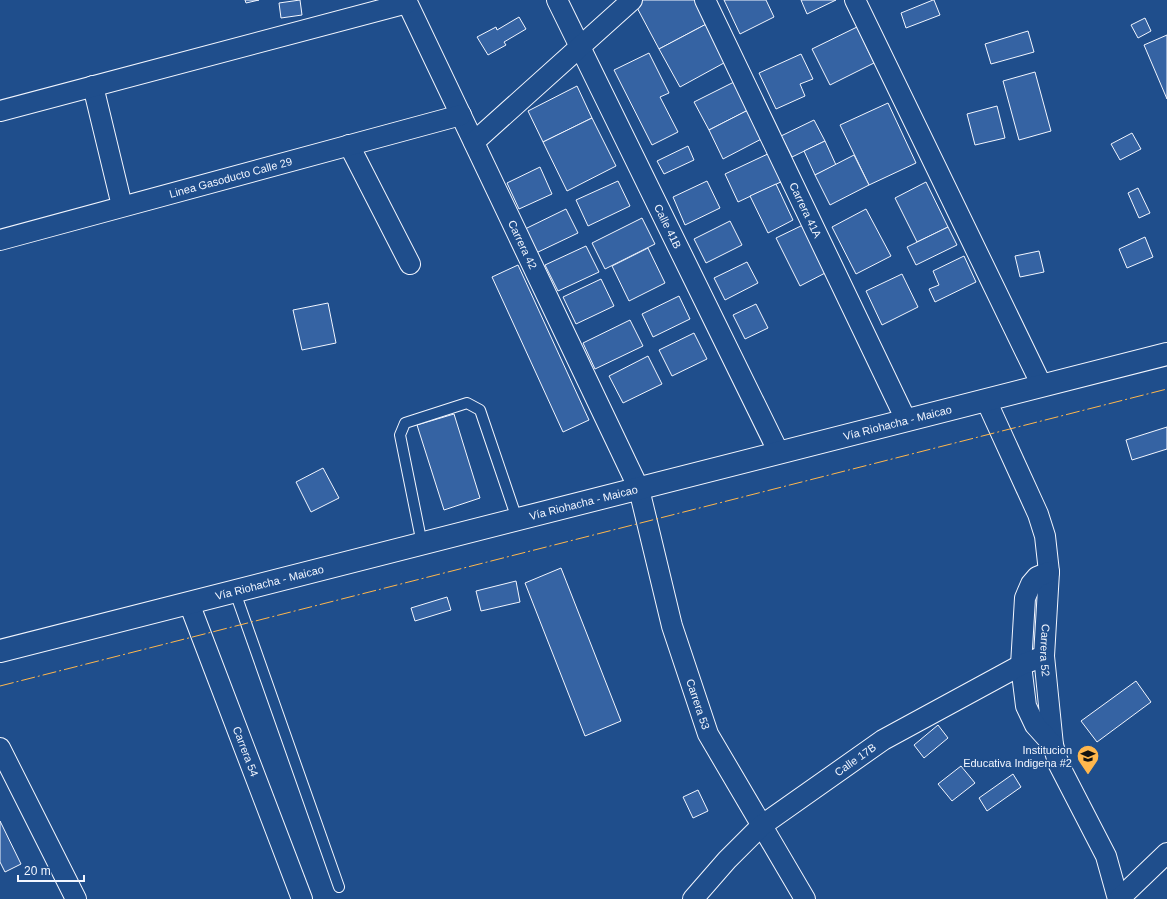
<svg xmlns="http://www.w3.org/2000/svg" width="1167" height="899" viewBox="0 0 1167 899" font-family="Arial,sans-serif">
<style>
.building{fill:#3563a3;stroke:#f2f6ff}
.lines{fill:none;stroke-linecap:round;stroke-linejoin:round}
.service-casing{stroke:#f2f6ff;stroke-width:12}
.minor-casing{stroke:#f2f6ff;stroke-width:22}
.trunk-casing{stroke:#f2f6ff;stroke-width:24}
.service{stroke:#1f4e8c;stroke-width:10}
.minor{stroke:#1f4e8c;stroke-width:20}
.trunk{stroke:#1f4e8c;stroke-width:22}
.power{stroke:#ffb74d;stroke-width:1;stroke-dasharray:14 3 2 3;stroke-linecap:butt}
.labels{text-anchor:middle;stroke-width:3;stroke-linejoin:round;paint-order:stroke}
.street-label{font-size:11px;fill:#f2f6ff;stroke:#1f4e8c}
.poi-label{font-size:11px;fill:#f2f6ff;stroke:#1f4e8c;text-anchor:end}
</style>
<rect width="100%" height="100%" fill="#1f4e8c"/>
<g class="building">
<polygon points="245,0 259,0 246,3"/>
<polygon points="300,0 302,15 281,18 279,3"/>
<polygon points="638,0 701,0 712,21 659,49 634,2"/>
<polygon points="724,0 766,0 774,17 740,34"/>
<polygon points="801,0 836,0 807,14"/>
<polygon points="933,0 934,0 940,15 906,28 901,13"/>
<polygon points="519,17 526,29 504,42 506,45 488,55 477,37 496,27 497,30"/>
<polygon points="1145,18 1151,31 1138,38 1131,25"/>
<polygon points="712,21 733,58 680,87 659,49"/>
<polygon points="857,27 874,63 830,85 812,49"/>
<polygon points="1028,31 1034,52 991,64 985,44"/>
<polygon points="1167,35 1167,99 1144,45"/>
<polygon points="649,53 669,93 660,97 678,132 652,145 614,70"/>
<polygon points="801,54 813,79 800,84 805,96 776,109 759,73"/>
<polygon points="1035,72 1051,131 1019,140 1003,81"/>
<polygon points="740,79 754,107 709,130 694,102"/>
<polygon points="577,86 592,118 543,142 528,111"/>
<polygon points="888,103 916,163 869,185 840,125"/>
<polygon points="997,106 1005,138 975,145 967,114"/>
<polygon points="754,107 769,135 723,159 709,130"/>
<polygon points="592,118 616,166 567,191 543,142"/>
<polygon points="814,120 825,141 792,157 781,136"/>
<polygon points="1132,133 1141,149 1120,160 1111,144"/>
<polygon points="825,141 836,165 815,175 804,151"/>
<polygon points="688,146 694,160 664,174 657,161"/>
<polygon points="772,152 785,180 738,202 725,174"/>
<polygon points="854,155 869,185 830,205 815,175"/>
<polygon points="540,167 552,194 519,209 507,183"/>
<polygon points="618,181 630,206 588,226 576,200"/>
<polygon points="707,181 720,208 685,225 673,197"/>
<polygon points="926,182 948,227 917,242 895,198"/>
<polygon points="776,184 793,220 768,233 750,196"/>
<polygon points="1138,188 1150,213 1139,218 1128,193"/>
<polygon points="566,209 578,233 536,253 525,229"/>
<polygon points="866,209 891,256 856,274 832,227"/>
<polygon points="642,218 655,244 605,269 592,243"/>
<polygon points="730,221 742,245 706,263 694,239"/>
<polygon points="805,224 829,271 800,286 776,238"/>
<polygon points="948,227 957,245 916,265 907,247"/>
<polygon points="1145,237 1153,257 1127,268 1119,249"/>
<polygon points="586,246 599,272 558,291 545,265"/>
<polygon points="648,248 665,283 629,301 612,266"/>
<polygon points="1039,251 1044,272 1020,277 1015,256"/>
<polygon points="964,256 976,282 935,302 929,289 939,285 933,271"/>
<polygon points="747,262 758,283 725,300 714,278"/>
<polygon points="518,265 589,420 563,432 492,277"/>
<polygon points="902,274 918,307 882,325 866,291"/>
<polygon points="601,279 614,306 576,324 563,297"/>
<polygon points="679,296 690,319 653,337 642,314"/>
<polygon points="328,303 336,343 302,350 293,310"/>
<polygon points="756,304 768,328 745,339 733,315"/>
<polygon points="630,320 643,346 595,369 583,343"/>
<polygon points="694,333 707,359 672,376 659,350"/>
<polygon points="648,356 662,384 623,403 609,376"/>
<polygon points="454,414 480,498 444,510 417,425"/>
<polygon points="1167,427 1167,449 1132,460 1126,440"/>
<polygon points="323,468 339,498 311,512 296,482"/>
<polygon points="561,568 621,721 585,736 525,583"/>
<polygon points="516,581 520,602 481,611 476,591"/>
<polygon points="447,597 451,610 415,621 411,608"/>
<polygon points="1136,681 1151,702 1097,742 1081,721"/>
<polygon points="938,725 948,738 924,758 914,745"/>
<polygon points="961,766 975,783 952,801 938,784"/>
<polygon points="1013,774 1021,787 987,811 979,798"/>
<polygon points="698,790 708,811 693,818 683,797"/>
<polygon points="0,821 21,864 5,872 0,862"/>
</g>
<g class="lines">
<g class="service-casing">
<g id="service">
<polyline points="422,544 400,435 405,423 467,403 480,410 517,519"/>
<polyline points="235,592 339,887"/>
</g>
</g>
<g class="minor-casing">
<g id="minor">
<path id="s1" d="M406 0 639 489 672 626 708 734 805 899"/>
<path id="s2" d="M557 0 779 453"/>
<path id="s3" d="M705 0 906 420"/>
<polyline points="855,0 1042,386"/>
<polyline points="93,86 122,206"/>
<polyline points="0,111 407,3"/>
<polyline points="474,142 632,0"/>
<polyline points="349,145 410,264"/>
<path id="s4" d="M0 240 461 115"/>
<path id="s5" d="M986 400 1038 514 1045 536 1049 572 1044 656 1053 745 1059 765 1106 856 1118 899"/>
<polyline points="1049,572 1037,577 1031,584 1025,598 1021,665 1026,706 1035,725 1053,745"/>
<path id="s6" d="M189 603 302 899"/>
<polyline points="0,748 76,899"/>
<path id="s7" d="M693 899 727 860 761 826 883 740 1021 665 1044 656"/>
<polyline points="1119,899 1167,853"/>
</g>
</g>
<g class="trunk-casing">
<g id="trunk">
<path id="s8" d="M0 651 1167 354"/>
</g>
</g>
<use href="#service" class="service"/>
<use href="#minor" class="minor"/>
<use href="#trunk" class="trunk"/>
<polyline class="power" points="0,686 1167,389"/>
</g>
<defs>
<g id="school-pin" transform="scale(1.15)"><path d="M0 17L-7.5 6A9.5 9.5 0 1 1 7.5 6Z" fill="#ffb74d" stroke="#1f4e8c"/><path d="M0-5L7-2L0 1L-7-2ZM-4 1L0 2.5L4 1V4Q0 6-4 4Z" fill="#111"/></g>
</defs>
<g fill-rule="evenodd">
<use href="#school-pin" x="1088" y="756"/>
</g>
<g class="labels">
<g class="street-label">
<text dy="4" stroke="none"><textPath href="#s4" startOffset="239">Linea Gasoducto Calle 29</textPath></text>
<text dy="4" stroke="none"><textPath href="#s3" startOffset="233">Carrera 41A</textPath></text>
<text dy="4" stroke="none"><textPath href="#s2" startOffset="252">Calle 41B</textPath></text>
<text dy="4" stroke="none"><textPath href="#s1" startOffset="271">Carrera 42</textPath></text>
<text dy="4" stroke="none"><textPath href="#s8" startOffset="926">Vía Riohacha - Maicao</textPath></text>
<text dy="4" stroke="none"><textPath href="#s8" startOffset="602">Vía Riohacha - Maicao</textPath></text>
<text dy="4" stroke="none"><textPath href="#s8" startOffset="278">Vía Riohacha - Maicao</textPath></text>
<text dy="4" stroke="none"><textPath href="#s5" startOffset="263">Carrera 52</textPath></text>
<text dy="4" stroke="none"><textPath href="#s1" startOffset="765">Carrera 53</textPath></text>
<text dy="4" stroke="none"><textPath href="#s6" startOffset="159">Carrera 54</textPath></text>
<text dy="4" stroke="none"><textPath href="#s7" startOffset="215">Calle 17B</textPath></text>
</g>
<g class="poi-label">
<text x="1072" y="754">Institucion<tspan x="1072" dy="13">Educativa Indigena #2</tspan></text>
</g>
</g>
<path d="M18 875v6h66v-6" fill="none" stroke="#f2f6ff" stroke-width="2"/>
<text x="24" y="875" font-size="12" fill="#f2f6ff" stroke="#1f4e8c" stroke-width="3" paint-order="stroke">20 m</text>
</svg>
